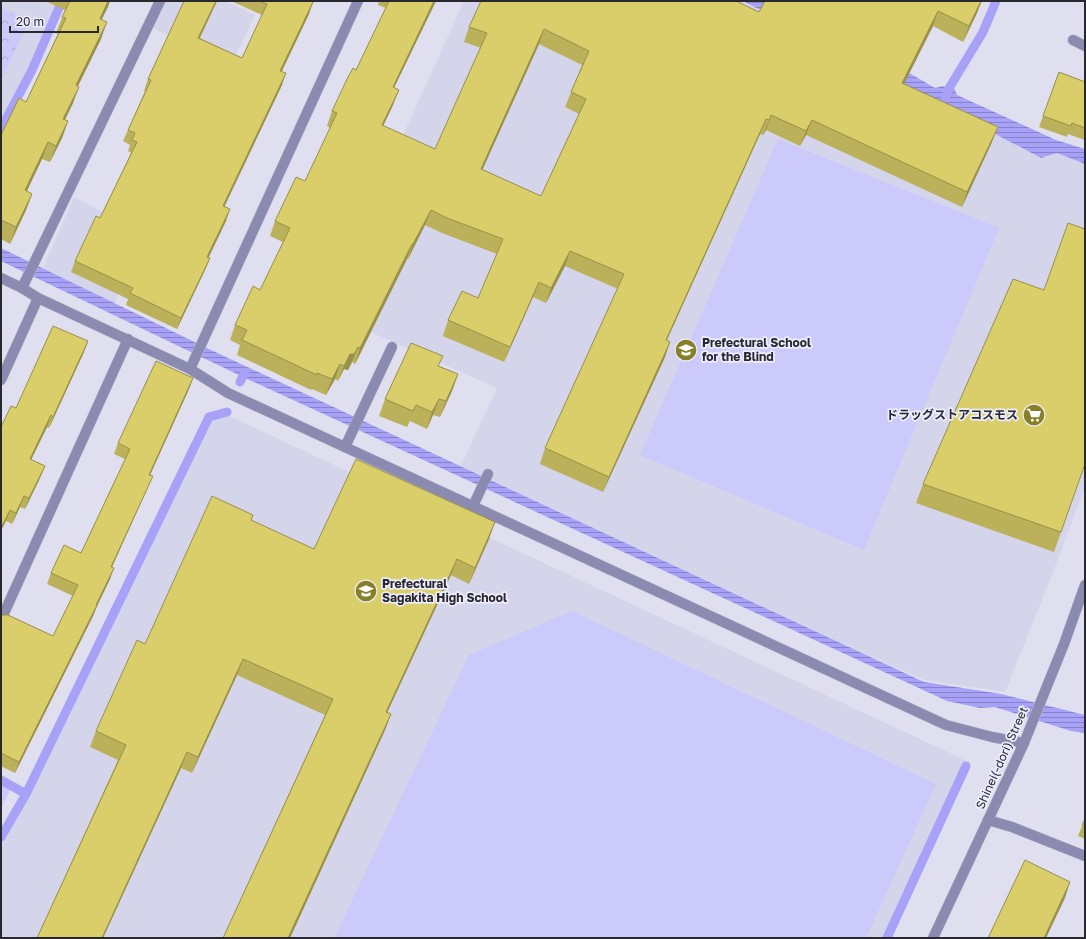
<svg xmlns="http://www.w3.org/2000/svg" width="1086" height="939" viewBox="0 0 1086 939" font-family="'Golos Text','Noto Sans JP',sans-serif">
<style>
.built{fill:#d4d4eb}
.grass{fill:url(#grass-tufts)}
.park{fill:url(#park-crowns)}
.garden{fill:#cccafb}
.water{fill:url(#water-rules)}
.lines{fill:none;stroke-linecap:round;stroke-linejoin:round}
.stream{stroke:#a7a1f8;stroke-width:9}
.minor-casing{stroke:#babac8;stroke-width:11}
.minor{stroke:#8b8ab0;stroke-width:10}
.wall{fill:#bbb15a;fill-rule:evenodd}
.shaded-wall{fill:#98904a}
.building{fill:#d9ce69;stroke:#98904a;fill-rule:evenodd}
.labels{text-anchor:middle;stroke-width:3.5;stroke-linejoin:round;paint-order:stroke}
.poi-label{font-size:12px;font-weight:bold;fill:#28282e;stroke:#ececfd;text-anchor:start}
.street-label{font-size:12px;fill:#28282e;stroke:#ececfd}
</style>
<defs>
<pattern id="grass-tufts" width="24" height="20" patternUnits="userSpaceOnUse"><rect width="24" height="20" fill="#cccafb"/><path d="M3 7l-1-3M5 7V3M7 7l1-3M15 17l-1-3M17 17v-4M19 17l1-3" fill="none" stroke="#afaed7"/></pattern>
<pattern id="park-crowns" width="20" height="18" patternUnits="userSpaceOnUse"><rect width="20" height="18" fill="#cccafb"/><path d="M2 6a3 3 0 1 1 6 0M12 15a3 3 0 1 1 6 0" fill="none" stroke="#afaed7"/></pattern>
<pattern id="water-rules" width="6" height="5" patternUnits="userSpaceOnUse"><rect width="6" height="5" fill="#a7a1f8"/><path d="M0 2.5h6" fill="none" stroke="#8883c9"/></pattern>
</defs>
<rect width="100%" height="100%" fill="#dfdfef"/>
<g class="built">
<polygon points="1,1 59,1 30,68 1,121"/>
<polygon points="166,1 225,1 255,15 231,65 153,28"/>
<polygon points="464,1 743,1 1041,158 1057,153 1085,164 1085,487 1053,572 1005,692 925,680 840,643 461,466 497,388 323,311"/>
<polygon points="74,197 147,235 114,303 43,268"/>
<polygon points="225,414 969,762 888,938 1,938 1,841 29,794 213,420"/>
</g>
<polygon class="grass" points="1,783 11,789 1,808"/>
<polygon class="park" points="1,7 29,22 1,80"/>
<g class="garden">
<polygon points="778,139 999,228 864,550 640,455"/>
<polygon points="572,611 936,784 866,938 334,938 469,655"/>
</g>
<g class="water">
<polygon points="743,1 786,1 935,88 943,86 954,88 957,95 1056,140 1085,149 1085,164 1057,153 1041,158"/>
<polygon points="1,248 211,350 924,682 1001,694 1085,715 1085,733 1071,731 995,707 980,708 947,701 921,689 243,377 1,261"/>
</g>
<g class="lines">
<g class="stream">
<polyline points="945,98 948,90 983,32 996,1"/>
<polyline points="1,129 32,70 62,1"/>
<polyline points="240,382 245,372"/>
<polyline points="1,780 26,794"/>
<polyline points="1,837 26,794 209,417 227,412"/>
<polyline points="887,938 966,766"/>
</g>
<g class="minor-casing">
<g id="minor">
<polyline points="1073,40 1085,46"/>
<polyline points="1,278 22,288 38,298 190,369 228,393 946,725 992,737 1024,743"/>
<polyline points="22,288 160,1"/>
<polyline points="190,369 358,1"/>
<polyline points="1,380 38,298"/>
<polyline points="345,447 392,347"/>
<polyline points="473,506 488,474"/>
<polyline points="1,620 128,339"/>
<polyline points="988,820 1012,827 1085,856"/>
<polyline points="933,938 1024,743 1064,644 1085,585"/>
</g>
</g>
<use href="#minor" class="minor"/>
</g>
<g class="wall">
<polygon points="45,1 110,1 101,19 101,39 78,86 73,103 65,120 68,121 62,138 50,162 42,159 27,191 32,194 26,210 10,244 1,239 1,135 26,102 58,34 56,33 65,10"/>
<polygon points="184,1 217,1 200,38 242,58 262,15 231,1 311,1 309,14 282,71 282,85 224,206 226,221 208,258 210,258 205,270 177,329 126,305 128,299 71,272 75,261 100,218 131,153 128,151 130,145 123,141 128,130 145,91 144,91 148,79"/>
<path d="M379 1H436L394 88 393 105 383 126 435 149 481 48 464 42 469 27 759 12 765 1H982L977 13 963 42 933 26 904 83 992 142 962 207 806 135 800 146 766 130 763 135 760 134 667 340 665 357 603 492 540 464 545 448 618 289 565 266 546 303 533 297 504 362 443 336 448 320 478 298 497 254 442 233 425 225 408 259H407L355 364 352 362 348 370 344 369 338 381 335 379 326 395 312 389 311 390 237 355 240 345 230 340 235 325 260 290 283 242 270 236 275 221 305 181 330 128 327 126 332 111 356 70 386 8 378 5ZM539 44 582 65 571 92 565 107 579 114 541 196 482 170Z"/>
<polygon points="1059,72 1085,82 1085,140 1068,134 1067,137 1039,127"/>
<polygon points="84,352 49,428 47,427 31,460 45,466 40,478 25,509 20,507 12,524 6,521 16,408"/>
<polygon points="439,366 458,374 452,391 440,417 433,415 427,429 410,421 407,427 379,416 385,399"/>
<polygon points="193,378 189,389 150,475 148,487 112,567 110,579 97,606 93,616 15,773 1,766 1,613 2,615 53,636 73,596 47,584 51,573 81,553 125,459 114,454 118,443"/>
<polygon points="1085,464 1054,552 916,503 923,484"/>
<polygon points="251,521 314,549 489,539 469,584 451,575 387,712 391,714 385,730 290,938 223,938 325,715 237,675 192,773 181,768 103,938 37,938 118,760 90,747 96,731 145,644"/>
<polygon points="1085,819 1085,839 1078,836"/>
</g>
<g class="shaded-wall">
<polygon points="108,1 110,1 108,7 94,35 100,19"/>
<polygon points="216,1 217,1 194,49 198,38"/>
<polygon points="434,1 436,1 387,102 393,87"/>
<polygon points="981,1 977,13 963,42 969,26"/>
<polygon points="313,2 309,14 276,83 280,71"/>
<polygon points="938,11 933,26 897,98 902,83"/>
<polygon points="107,22 101,39 70,102 76,85"/>
<polygon points="544,29 539,44 476,184 481,169"/>
<polygon points="286,73 282,85 219,218 223,206"/>
<polygon points="79,87 73,103 57,135 63,119"/>
<polygon points="399,90 393,105 376,141 382,125"/>
<polygon points="771,115 766,130 763,135"/>
<polygon points="766,119 760,134 660,355 666,340"/>
<polygon points="812,120 806,135 800,146 806,131"/>
<polygon points="68,121 62,138 50,162 56,146"/>
<polygon points="998,127 992,142 962,207 967,192"/>
<polygon points="48,142 42,159 19,207 25,190"/>
<polygon points="32,194 26,210 10,244 16,227"/>
<polygon points="230,209 226,221 203,269 207,257"/>
<polygon points="431,210 425,225 408,259 413,244"/>
<polygon points="412,244 407,259 355,364 360,348"/>
<polygon points="570,251 565,266 546,303 551,288"/>
<polygon points="210,258 205,270 177,329 181,318"/>
<polygon points="539,282 533,297 504,362 510,347"/>
<polygon points="88,341 84,352 49,428 53,417"/>
<polygon points="670,342 665,357 603,492 609,477"/>
<polygon points="358,347 352,362 348,370 344,369 338,381 344,366 350,354"/>
<polygon points="340,364 335,379 326,395 332,379"/>
<polygon points="458,374 452,391 440,417 446,401"/>
<polygon points="193,378 189,389 145,486 149,475"/>
<polygon points="439,399 433,415 427,429 432,412"/>
<polygon points="51,415 47,427 26,470 30,459"/>
<polygon points="45,466 40,478 25,509 29,498"/>
<polygon points="153,476 148,487 107,578 111,567"/>
<polygon points="24,496 20,507 12,524 16,513"/>
<polygon points="10,510 6,521 1,531 1,528"/>
<polygon points="495,522 489,539 469,584 475,568"/>
<polygon points="457,559 451,575 380,728 386,712"/>
<polygon points="114,568 110,579 97,606 93,616 15,773 19,762 96,605"/>
<polygon points="243,659 237,675 192,773 198,757"/>
<polygon points="391,714 385,730 290,938 288,938"/>
<polygon points="187,752 181,768 103,938 102,938"/>
<polygon points="1070,882 1065,898 1046,938 1044,938"/>
</g>
<g class="building">
<polygon points="70,1 108,1 100,19 107,22 76,85 79,87 63,119 68,121 56,146 48,142 25,190 32,194 16,227 1,220 1,135 19,98 26,102 66,18 62,17"/>
<polygon points="184,1 216,1 198,38 242,58 267,4 260,1 311,1 313,2 280,71 286,73 223,206 230,209 207,257 210,258 181,318 130,293 133,288 75,261 96,216 100,218 137,142 132,140 135,133 128,130 151,80 148,79"/>
<path d="M389 1H434L393 87 399 90 382 125 435 149 487 33 469 27 481 1H736L759 12 765 1H981L969 26 938 11 902 83 998 127 967 192 812 120 806 131 771 115 769 120 766 119 666 340 670 342 609 477 545 448 624 274 570 251 551 288 539 282 510 347 448 320 462 291 478 298 503 239 447 218 431 210 413 244H412L360 348 358 347 354 354H350L344 366 340 364 332 379 317 373V375L242 340 247 330 235 325 253 286 260 290 290 228 275 221 296 177 305 181 337 113 332 111 348 77 353 68 356 70ZM544 29 589 51 571 92 586 99 541 196 481 169Z"/>
<polygon points="1059,72 1085,82 1085,128 1072,123 1071,126 1043,116"/>
<polygon points="1068,223 1085,229 1085,464 1061,532 923,484 1013,279 1044,290"/>
<polygon points="53,326 88,341 53,417 51,415 30,459 45,466 29,498 24,496 16,513 10,510 1,528 1,427 11,406 16,408"/>
<polygon points="411,343 443,356 438,366 458,374 446,401 439,399 432,412 416,405 413,411 385,399"/>
<polygon points="156,361 193,378 149,475 153,476 111,567 114,568 96,605 97,605 19,762 1,753 1,613 2,615 8,615 53,636 78,585 51,573 64,545 81,553 130,449 118,443"/>
<polygon points="356,459 495,522 475,568 457,559 386,712 391,714 288,938 223,938 333,699 243,659 198,757 187,752 102,938 37,938 126,745 96,731 137,640 145,644 212,496 253,515 251,520 314,549"/>
<polygon points="1085,819 1085,826 1082,825"/>
<polygon points="1025,860 1070,882 1044,938 988,938"/>
</g>
<defs>
<g id="school-disc" transform="scale(1.15)"><circle r="9.5" fill="#887e25" stroke="#ececfd"/><path d="M0-5L7-2L0 1L-7-2ZM-4 1L0 2.5L4 1V4Q0 6-4 4Z" fill="#fff"/></g>
<g id="supermarket-disc" transform="scale(1.15)"><circle r="9.5" fill="#887e25" stroke="#ececfd"/><path d="M-6-5.5h2.5l.6 2H6L4.5 2H-2.5L-4.4-4H-6ZM-1.5 3.2a1.3 1.3 0 1 0 .1 0ZM3 3.2a1.3 1.3 0 1 0 .1 0Z" fill="#fff"/></g>
</defs>
<g fill-rule="evenodd">
<use href="#school-disc" x="686" y="350"/>
<use href="#supermarket-disc" x="1034" y="415"/>
<use href="#school-disc" x="366" y="591"/>
</g>
<g class="labels">
<g class="poi-label">
<text x="702" y="347">Prefectural School<tspan x="702" dy="14">for the Blind</tspan></text>
<text x="1018" y="419" text-anchor="end">ドラッグストアコスモス</text>
<text x="382" y="588">Prefectural<tspan x="382" dy="14">Sagakita High School</tspan></text>
</g>
<g class="street-label">
<text transform="translate(1002 758) rotate(-66)" y="4">Shinei(-dori) Street</text>
</g>
</g>
<rect width="1086" height="939" fill="none" stroke="#28282e" stroke-width="4"/>
<path d="M10 26v6h88v-6" fill="none" stroke="#28282e" stroke-width="2"/>
<text x="16" y="26" font-size="12" fill="#28282e" stroke="#ececfd" stroke-width="3" paint-order="stroke">20 m</text>
</svg>
